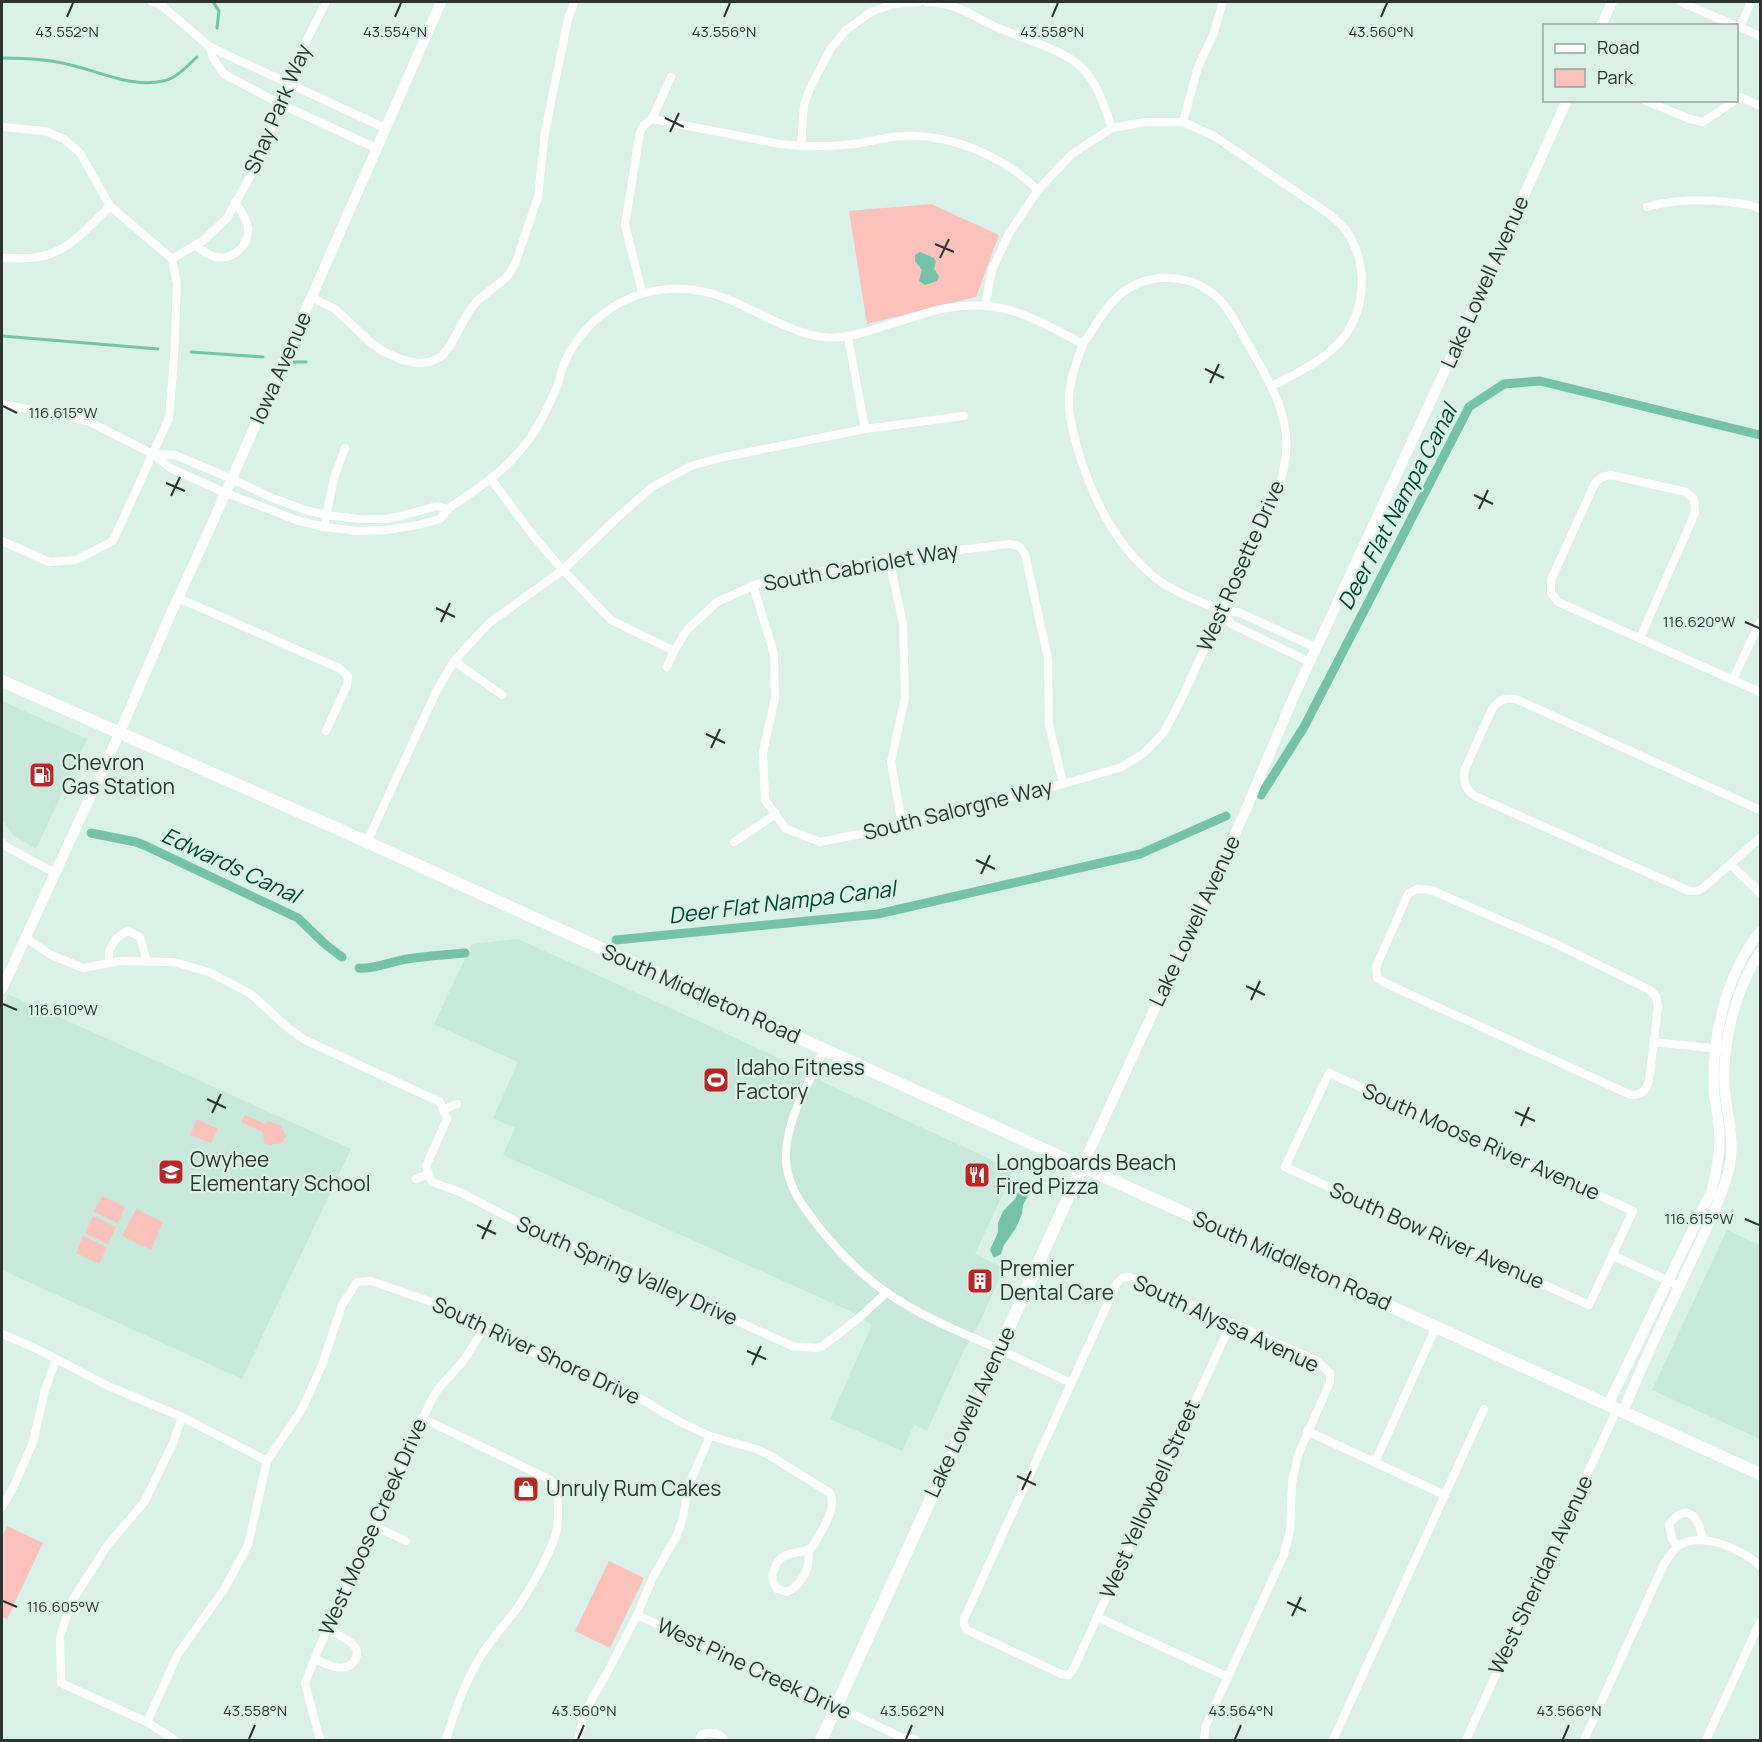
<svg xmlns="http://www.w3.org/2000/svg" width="1762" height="1742" viewBox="0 0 1762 1742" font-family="Manrope,sans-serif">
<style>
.built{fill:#c9e8dc}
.green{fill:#fac2bb}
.water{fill:#74c3a9}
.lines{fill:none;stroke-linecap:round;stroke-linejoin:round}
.stream{stroke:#74c3a9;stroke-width:3}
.canal{stroke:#74c3a9;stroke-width:9}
.minor{stroke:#fff;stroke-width:8}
.tertiary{stroke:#fff;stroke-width:10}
.secondary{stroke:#fff;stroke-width:12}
.ticks{fill:none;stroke:#2b3430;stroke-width:2}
.labels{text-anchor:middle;stroke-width:4.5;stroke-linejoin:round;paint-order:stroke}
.street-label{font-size:21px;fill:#2b3430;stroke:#daf1e8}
.poi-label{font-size:21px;fill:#2b3430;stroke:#daf1e8;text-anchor:start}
.water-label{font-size:22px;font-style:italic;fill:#004635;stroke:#daf1e8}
.ticks-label{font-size:15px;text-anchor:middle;fill:#2b3430;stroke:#daf1e8;stroke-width:4.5;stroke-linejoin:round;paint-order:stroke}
</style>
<rect width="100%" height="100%" fill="#daf1e8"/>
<g class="built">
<polygon points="2,701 87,739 36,849 14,836 2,820"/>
<polygon points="518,939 714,1028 802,1069 825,1083 1014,1170 975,1254 1004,1268 978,1326 964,1350 927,1431 914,1425 902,1451 830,1419 872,1325 850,1311 503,1155 515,1128 493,1118 518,1062 434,1024 472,944"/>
<polygon points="8,994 351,1149 242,1379 2,1270 2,1009"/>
<polygon points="1727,1230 1760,1245 1760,1439 1652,1390"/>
</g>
<g class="green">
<polygon points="931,204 999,235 976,297 867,324 849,211"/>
<polygon points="245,1115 265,1124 269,1121 281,1126 286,1136 282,1143 269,1145 264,1143 263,1132 241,1122"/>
<polygon points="197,1119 218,1129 211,1143 190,1135"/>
<polygon points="102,1196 125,1207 118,1223 94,1212"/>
<polygon points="136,1209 163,1222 151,1250 122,1236"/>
<polygon points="93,1216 116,1227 108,1244 85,1233"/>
<polygon points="83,1236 107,1247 99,1264 76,1253"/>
<polygon points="7,1526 43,1543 7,1619 2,1617 2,1538"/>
<polygon points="609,1561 644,1578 610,1648 575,1631"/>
</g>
<g class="water">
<polygon points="920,252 934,258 936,262 934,269 939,276 937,281 925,285 919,281 922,270 915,261 915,255"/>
<polygon points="1023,1180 1028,1180 1031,1183 1032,1189 1023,1205 1022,1214 1016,1228 1004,1245 1001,1254 994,1258 990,1250 998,1232 998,1223 1003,1211 1015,1199"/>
</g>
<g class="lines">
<g class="stream">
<polyline points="213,2 219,11 217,28"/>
<path d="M2 58C25 58 49 59 71 65 101 72 131 88 163 81 176 79 187 66 197 57"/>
<polyline points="2,336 158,349"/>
<polyline points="191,352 263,357"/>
<polyline points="294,362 306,362"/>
</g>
<g class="canal">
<polyline points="1261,795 1304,727 1469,407 1504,384 1540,381 1760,435"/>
<polyline points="91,833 136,842 146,846 298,918 326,945 342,957"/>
<polyline points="616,940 878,914 1140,854 1226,816"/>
<path d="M359 968C372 970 393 961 407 959 426 956 446 955 465 953"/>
</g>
<g class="minor">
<polyline points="152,2 160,4 210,47 385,128"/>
<path d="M926 2C933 3 941 3 948 5 965 9 979 19 994 26 1017 37 1065 50 1081 67 1098 83 1104 106 1112 128"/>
<polyline points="1681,2 1736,26"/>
<polyline points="1737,26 1760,36"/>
<polyline points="1740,27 1751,2"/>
<polyline points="210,47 213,58 224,74 280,104 376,148"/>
<polyline points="1644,100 1690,119 1703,122 1736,100"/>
<polyline points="1736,100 1741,97 1760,106"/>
<path d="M652 119 780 144C805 147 829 147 854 144 871 142 888 136 904 136 953 134 1004 157 1038 190"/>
<polyline points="1183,122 1198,67 1213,35 1223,2"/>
<polyline points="2,127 45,131 64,139 80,153 110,206 172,259"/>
<polyline points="801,146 804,105 810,88 831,48 846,30 871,12 893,4 919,2"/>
<path d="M1647 207C1674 199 1700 199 1728 202 1739 203 1751 204 1760 209"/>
<path d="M195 245C201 250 208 255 216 257 233 260 249 246 248 228 247 218 240 210 235 202"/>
<path d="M2 258C20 258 40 260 57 251 75 243 96 220 110 206"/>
<polyline points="172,259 204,240 227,218 260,159 269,137 286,81 326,2"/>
<polyline points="642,292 625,225 640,132 644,125 652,119 671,77"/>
<polyline points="311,297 335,309 369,341 382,351 400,359 416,363 430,362 442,356 450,346 469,311 478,300 507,277 515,264 538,197 545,132 568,19 574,2"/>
<path d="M985 305 992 270 1008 235 1038 190 1072 154 1112 128 1145 122H1183L1214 136 1329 214C1335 219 1341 224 1346 230 1369 265 1367 311 1339 343 1321 362 1295 374 1272 386"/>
<polyline points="848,337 865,429"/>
<polyline points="2,404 88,421 153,454"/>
<polygon points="153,454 175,455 232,479 270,497 305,510 327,515 358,519 386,519 401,516 437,506 448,509 440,519 418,525 386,530 358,531 324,527 299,521 226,493 170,468"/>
<polyline points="491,479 535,538 563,570 611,620 674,651"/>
<path d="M448 509C462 499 476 490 489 480 504 469 519 453 530 438 541 422 550 404 557 386 560 379 561 371 564 364 573 342 590 322 610 309 639 289 676 284 710 293 730 298 749 309 768 318 786 326 804 335 823 337 848 340 870 330 894 323 911 318 929 311 946 308 1004 298 1035 319 1083 344 1077 361 1070 378 1069 397 1068 414 1073 431 1077 447 1091 495 1114 543 1153 576 1173 592 1199 601 1222 611"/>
<polyline points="324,527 334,478 345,448"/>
<polyline points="2,541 49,562 76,560 113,541 169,418 174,359 177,284 172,259"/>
<polyline points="889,559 903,624 905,697 891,762 902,824"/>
<path d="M753 585 774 654 775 698 763 752 765 800 786 829 820 842 865 833 1063 784 1122 767 1144 753 1164 732 1180 702 1281 482C1282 473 1285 464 1286 455 1290 413 1268 379 1248 344 1239 329 1231 311 1219 299 1192 273 1151 271 1122 293 1107 304 1094 328 1083 344"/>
<polyline points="178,598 339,668 348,676 347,685 326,731"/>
<polyline points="1640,638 1695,513 1694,499 1686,492 1611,475 1602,477 1595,483 1551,580 1551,593 1558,602 1760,692"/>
<polyline points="454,661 502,695"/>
<polyline points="1310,662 1231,624 1222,611 1238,612 1317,648"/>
<polyline points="667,667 674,651 687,630 717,602 757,584 893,558 1009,544 1019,546 1025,554 1048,659 1049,725 1063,784"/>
<polyline points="1733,679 1760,622"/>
<path d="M1760 810 1518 700C1506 697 1500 699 1492 709L1465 769C1463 781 1464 789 1475 796L1689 891H1697L1703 888 1760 838"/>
<polyline points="367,842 437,690 454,661 489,623 563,570 618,517 652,487 691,466 724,457 865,429 964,416"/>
<polyline points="734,842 776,814"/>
<polyline points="2,843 5,846 55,873"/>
<polyline points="1730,864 1760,893"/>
<path d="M1417 889 1431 890 1556 944 1648 989 1656 996 1658 1006 1649 1081C1646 1091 1641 1095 1631 1095L1387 984 1377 978 1376 967 1408 894Z"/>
<polyline points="25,937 49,954 83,968 120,961 174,962 209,972 251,994 288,1028 305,1040 440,1102 447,1119 426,1166 432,1182 460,1192 541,1234 628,1267 677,1294 792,1346 815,1348 823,1346 860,1317 887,1292"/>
<path d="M109 963C107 948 115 937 128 931L140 937 147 962"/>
<polyline points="1654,1042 1720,1049"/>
<path d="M824 1049C809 1084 784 1122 786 1161 787 1185 803 1207 818 1226 838 1251 860 1274 886 1292 922 1317 962 1333 1001 1350 1024 1361 1048 1372 1071 1383"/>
<polygon points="1329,1073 1633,1211 1589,1305 1285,1167"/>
<polyline points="444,1109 457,1104"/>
<polyline points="416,1179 429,1174"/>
<polyline points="1612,1255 1679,1286"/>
<polyline points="2,1334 33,1347 108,1386 182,1417 267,1461"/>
<path d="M422 1418 551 1480 556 1486 557 1492C558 1504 559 1517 557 1529 552 1551 529 1592 515 1611 503 1627 489 1642 479 1659 464 1685 454 1712 446 1740"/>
<polyline points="1307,1431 1445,1495"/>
<polyline points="1375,1462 1436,1327"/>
<polyline points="2,1507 15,1484 33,1442 45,1390 56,1360"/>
<polyline points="374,1526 406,1541"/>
<path d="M1677 1546 1672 1539 1669 1524C1688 1501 1698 1517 1703 1539"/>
<polyline points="637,1615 793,1686 903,1738 916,1740"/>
<polyline points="1097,1617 1228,1677"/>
<path d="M314 1659C325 1663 345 1675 354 1661 357 1657 358 1652 356 1648 351 1640 336 1634 328 1629"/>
<polyline points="147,1722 61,1683 60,1636 72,1601 107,1546 145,1501 173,1443 182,1417"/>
<path d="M175 1740 147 1722 178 1654 225 1588 248 1545 267 1461 302 1409 322 1365 342 1305 357 1282 371 1281 449 1308 523 1349 617 1385 680 1422 710 1436 756 1449 769 1455 830 1493C838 1509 821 1531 813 1546 802 1558 782 1545 774 1570 771 1578 773 1583 777 1589L787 1592C803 1584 810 1568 809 1550"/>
<polyline points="320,1740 305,1683 318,1650 430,1403 438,1389 464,1360 484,1328"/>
<polyline points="578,1740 582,1721 593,1697 607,1673 637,1615 653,1577 677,1535 682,1520 690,1482 710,1436"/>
<path d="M699 1740 702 1734C712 1732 719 1732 724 1740"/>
<polyline points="1205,1740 1204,1738 1206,1725 1284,1554 1290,1531 1292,1483 1298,1455 1330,1382 1330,1373 1317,1361 1129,1277 1122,1278 1117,1283 964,1619 964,1625 967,1630 1061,1674 1069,1675 1074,1668 1231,1323"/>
<polyline points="1333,1740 1484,1409"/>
<polyline points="1466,1740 1617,1409"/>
<path d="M1584 1740 1663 1566C1667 1560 1672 1551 1677 1547 1699 1529 1744 1550 1760 1566"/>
<polyline points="1706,1740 1760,1622"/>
</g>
<g class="tertiary">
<polyline points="1601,26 1612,2"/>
<polyline points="2,989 119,734 172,611 211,526 441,2"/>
<polyline points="1082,1167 1244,814 1294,696 1440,381 1567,100"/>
<path d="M1608 1405C1642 1334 1677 1263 1711 1192 1717 1171 1721 1151 1719 1129 1718 1117 1715 1105 1714 1092 1711 1040 1726 973 1760 932"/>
<path d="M1623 1412C1643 1362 1666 1314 1689 1266 1703 1235 1719 1205 1728 1173 1736 1147 1728 1118 1725 1092 1721 1045 1735 991 1760 952"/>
</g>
<g class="secondary">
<polyline points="2,681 336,828 1760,1474"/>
<polyline points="821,1740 1082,1167"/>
</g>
</g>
<path class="ticks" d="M67 17 73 3M395 17 401 3M724 17 730 3M1052 17 1058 3M1381 17 1387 3M665 118 684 127M670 132 679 113M935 244 954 252M940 258 949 239M1205 369 1224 378M1210 383 1219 364M3 406 17 413M166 483 185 491M1474 495 1493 504M171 496 180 477M1479 509 1488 490M436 608 455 617M441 622 450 603M1745 622 1759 628M706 734 725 743M711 748 720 729M976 860 995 869M981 874 990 855M1246 986 1265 995M1251 1000 1260 981M3 1004 17 1010M207 1099 226 1108M1515 1112 1535 1121M212 1113 221 1094M1521 1126 1529 1107M1745 1219 1759 1225M477 1225 496 1234M482 1239 491 1220M747 1351 766 1359M752 1365 761 1346M1017 1476 1036 1485M1022 1490 1031 1471M3 1601 17 1607M1287 1602 1306 1611M1292 1616 1301 1597M249 1739 255 1725M578 1739 584 1725M906 1739 912 1725M1235 1739 1241 1725M1563 1739 1569 1725"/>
<defs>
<g id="fuel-square" transform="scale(1.35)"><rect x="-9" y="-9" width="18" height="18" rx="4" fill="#b72726" stroke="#daf1e8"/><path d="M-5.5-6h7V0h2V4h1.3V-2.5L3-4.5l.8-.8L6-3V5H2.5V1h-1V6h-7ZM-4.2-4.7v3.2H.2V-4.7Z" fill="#fff"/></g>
<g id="stadium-square" transform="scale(1.35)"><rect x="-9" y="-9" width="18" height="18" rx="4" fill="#b72726" stroke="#daf1e8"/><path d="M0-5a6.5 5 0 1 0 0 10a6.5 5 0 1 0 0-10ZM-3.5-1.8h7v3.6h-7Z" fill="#fff"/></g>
<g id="school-square" transform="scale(1.35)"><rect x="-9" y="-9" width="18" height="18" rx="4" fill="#b72726" stroke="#daf1e8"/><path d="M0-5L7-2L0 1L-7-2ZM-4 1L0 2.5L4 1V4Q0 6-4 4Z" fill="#fff"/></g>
<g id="restaurant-square" transform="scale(1.35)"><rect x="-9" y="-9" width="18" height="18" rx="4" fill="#b72726" stroke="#daf1e8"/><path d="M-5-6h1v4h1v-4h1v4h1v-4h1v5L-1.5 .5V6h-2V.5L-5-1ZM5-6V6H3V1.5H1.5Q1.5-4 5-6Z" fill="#fff"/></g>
<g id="building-square" transform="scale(1.35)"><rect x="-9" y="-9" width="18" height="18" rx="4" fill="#b72726" stroke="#daf1e8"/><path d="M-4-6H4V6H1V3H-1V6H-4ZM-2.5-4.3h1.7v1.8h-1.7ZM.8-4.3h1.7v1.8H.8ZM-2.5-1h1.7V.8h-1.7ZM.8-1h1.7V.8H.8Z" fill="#fff"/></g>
<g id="shop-square" transform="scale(1.35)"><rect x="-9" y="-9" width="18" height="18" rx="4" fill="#b72726" stroke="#daf1e8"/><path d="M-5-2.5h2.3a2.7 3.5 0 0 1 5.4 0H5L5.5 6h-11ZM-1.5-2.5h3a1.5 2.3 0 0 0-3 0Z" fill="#fff"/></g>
</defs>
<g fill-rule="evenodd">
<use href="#fuel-square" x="42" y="775"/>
<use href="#stadium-square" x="716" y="1080"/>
<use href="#school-square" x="171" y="1172"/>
<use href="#restaurant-square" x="977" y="1175"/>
<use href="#building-square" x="980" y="1281"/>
<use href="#shop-square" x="526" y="1489"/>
</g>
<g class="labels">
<g class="street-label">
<text transform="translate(278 109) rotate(-67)" y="7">Shay Park Way</text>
<text transform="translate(1485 282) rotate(-66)" y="7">Lake Lowell Avenue</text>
<text transform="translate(281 368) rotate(-66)" y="7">Iowa Avenue</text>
<text transform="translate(1241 566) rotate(-66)" y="7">West Rosette Drive</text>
<text transform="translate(861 567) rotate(-10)" y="7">South Cabriolet Way</text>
<text transform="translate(958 810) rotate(-14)" y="7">South Salorgne Way</text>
<text transform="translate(1195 921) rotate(-65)" y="7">Lake Lowell Avenue</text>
<text transform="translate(701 994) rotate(24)" y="7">South Middleton Road</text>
<text transform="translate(1481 1142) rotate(24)" y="7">South Moose River Avenue</text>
<text transform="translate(1437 1236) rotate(24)" y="7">South Bow River Avenue</text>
<text transform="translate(1292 1261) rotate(24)" y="7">South Middleton Road</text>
<text transform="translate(627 1271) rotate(24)" y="7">South Spring Valley Drive</text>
<text transform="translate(1226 1324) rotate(25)" y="7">South Alyssa Avenue</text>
<text transform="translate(536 1351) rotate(25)" y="7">South River Shore Drive</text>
<text transform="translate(970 1412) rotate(-65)" y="7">Lake Lowell Avenue</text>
<text transform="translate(1150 1499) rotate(-66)" y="7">West Yellowbell Street</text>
<text transform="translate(373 1527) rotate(-66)" y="7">West Moose Creek Drive</text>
<text transform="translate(1541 1575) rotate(-65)" y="7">West Sheridan Avenue</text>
<text transform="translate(754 1669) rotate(25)" y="7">West Pine Creek Drive</text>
</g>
<g class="poi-label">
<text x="62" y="770">Chevron<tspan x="62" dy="24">Gas Station</tspan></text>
<text x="736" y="1075">Idaho Fitness<tspan x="736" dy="24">Factory</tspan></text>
<text x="190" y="1167">Owyhee<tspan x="190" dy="24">Elementary School</tspan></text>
<text x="996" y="1170">Longboards Beach<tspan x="996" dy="24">Fired Pizza</tspan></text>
<text x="1000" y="1276">Premier<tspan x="1000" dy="24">Dental Care</tspan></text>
<text x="546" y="1496">Unruly Rum Cakes</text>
</g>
<g class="water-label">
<text transform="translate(1397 507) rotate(-62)" y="8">Deer Flat Nampa Canal</text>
<text transform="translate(231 865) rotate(25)" y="8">Edwards Canal</text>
<text transform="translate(782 902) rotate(-7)" y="8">Deer Flat Nampa Canal</text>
</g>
</g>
<g class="ticks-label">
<text x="67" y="37">43.552°N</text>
<text x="395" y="37">43.554°N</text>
<text x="724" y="37">43.556°N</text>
<text x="1052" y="37">43.558°N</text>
<text x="1381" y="37">43.560°N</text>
<text x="63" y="418">116.615°W</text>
<text x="1699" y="627">116.620°W</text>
<text x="63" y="1015">116.610°W</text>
<text x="1699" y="1224">116.615°W</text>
<text x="63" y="1612">116.605°W</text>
<text x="255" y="1716">43.558°N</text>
<text x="584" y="1716">43.560°N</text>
<text x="912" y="1716">43.562°N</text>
<text x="1241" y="1716">43.564°N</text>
<text x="1569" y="1716">43.566°N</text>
</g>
<rect width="1762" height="1742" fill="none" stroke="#2b3430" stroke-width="6"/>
<rect x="1543" y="24" width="195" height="78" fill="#daf1e8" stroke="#94a59e" stroke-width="1.5"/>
<rect x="1555" y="44" width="30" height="9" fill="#ffffff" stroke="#94a59e" stroke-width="1.5"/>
<text x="1597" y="54" font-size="18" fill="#2b3430">Road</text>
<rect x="1555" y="69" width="30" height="18" fill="#fac2bb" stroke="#94a59e" stroke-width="1.5"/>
<text x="1597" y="84" font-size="18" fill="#2b3430">Park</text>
</svg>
